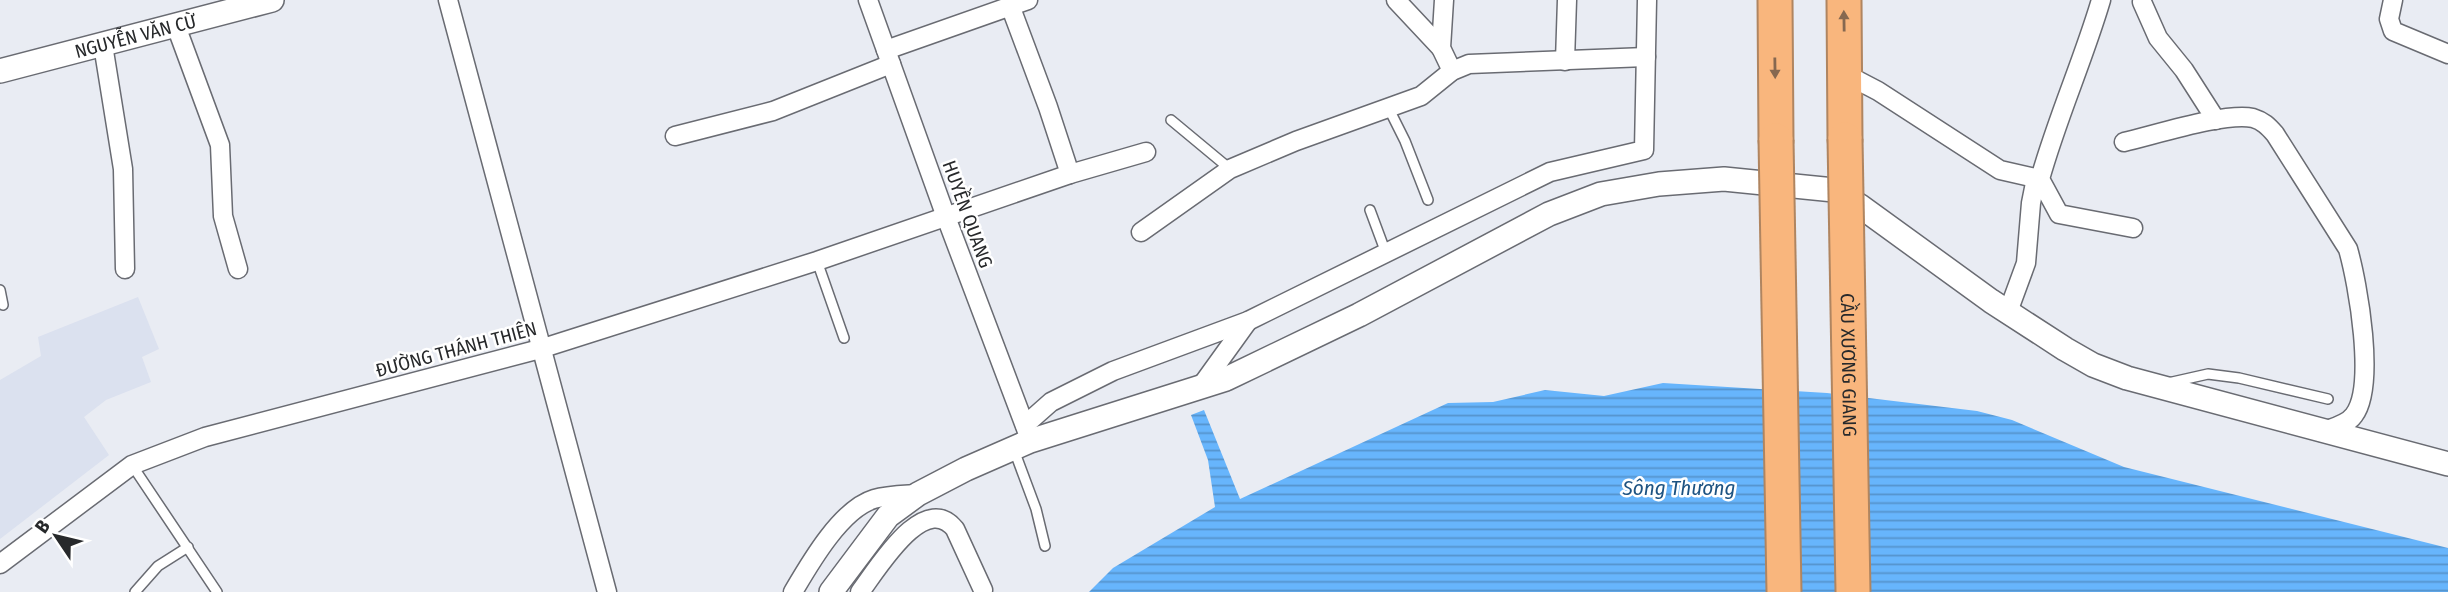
<svg xmlns="http://www.w3.org/2000/svg" width="2448" height="592" viewBox="0 0 2448 592" font-family="'Fira Sans Condensed',sans-serif">
<style>
.built{fill:#dbe1ef}
.water{fill:url(#water-rules)}
.lines{fill:none;stroke-linecap:round;stroke-linejoin:round}
.service-casing{stroke:#696b72;stroke-width:12}
.minor-casing{stroke:#696b72;stroke-width:21}
.tertiary-casing{stroke:#696b72;stroke-width:26}
.motorway-casing{stroke:#b08560;stroke-width:37}
.service{stroke:#fff;stroke-width:9}
.minor{stroke:#fff;stroke-width:18}
.tertiary{stroke:#fff;stroke-width:23}
.motorway{stroke:#f9b67d;stroke-width:33}
.motorway-bridge-casing{stroke:#b08560;stroke-width:37;stroke-linecap:butt}
.motorway-bridge{stroke:#f9b67d;stroke-width:33}
.oneway{fill:#866850}
.labels{text-anchor:middle;stroke-width:5;stroke-linejoin:round;paint-order:stroke}
.street-label{font-size:19px;fill:#27292b;stroke:#fff}
.water-label{font-size:21px;font-style:italic;fill:#1d5382;stroke:#fff}
</style>
<defs>
<pattern id="water-rules" width="6" height="5" patternUnits="userSpaceOnUse" patternTransform="scale(1.75)"><rect width="6" height="5" fill="#67b5fc"/><path d="M0 2.5h6" fill="none" stroke="#5593cc"/></pattern>
</defs>
<rect width="100%" height="100%" fill="#e9ecf3"/>
<polygon class="built" points="138,297 159,349 142,357 151,382 106,400 84,417 109,455 0,539 0,380 41,356 38,337"/>
<polygon class="water" points="1663,383 1827,393 1977,411 2012,420 2124,467 2448,548 2448,592 1089,592 1113,568 1215,507 1208,460 1191,415 1204,410 1240,499 1448,403 1493,402 1545,390 1604,396"/>
<g class="lines">
<g class="service-casing">
<g id="service">
<polyline points="1389,109 1405,141 1428,200"/>
<polyline points="1171,120 1230,169"/>
<polyline points="1370,210 1386,253"/>
<polyline points="817,261 844,338"/>
<polyline points="0,290 3,305"/>
<polyline points="2168,383 2208,374 2239,378 2328,399"/>
<polyline points="1014,450 1036,509 1045,546"/>
<polyline points="132,465 217,592"/>
<polyline points="135,592 158,566 188,547"/>
</g>
</g>
<g class="minor-casing">
<g id="minor">
<polyline points="448,0 607,592"/>
<polyline points="868,0 946,217 1028,434"/>
<polyline points="1396,0 1441,48"/>
<polyline points="1444,0 1441,48 1452,71"/>
<path d="M2101 0C2083 61 2057 118 2040 179L2059 214 2133 228"/>
<polyline points="2393,0 2389,19 2393,31 2448,54"/>
<polyline points="2142,2 2158,38 2184,70 2216,120"/>
<polyline points="1011,8 1048,107 1070,174"/>
<polyline points="176,26 220,145 223,216 238,269"/>
<polyline points="103,45 123,169 125,269"/>
<polyline points="886,50 1028,0"/>
<polyline points="1565,61 1567,0"/>
<polyline points="1855,79 1878,91 2000,170 2040,179"/>
<polyline points="675,136 773,111 891,64"/>
<path d="M2124 142C2155 135 2225 112 2253 118 2263 121 2268 126 2275 134L2348 249C2358 284 2376 386 2354 415 2347 425 2332 428 2321 432"/>
<polyline points="1141,232 1230,169 1296,141 1421,96 1452,71 1469,64 1646,57"/>
<polyline points="2008,312 2026,263 2031,203 2036,178"/>
<polyline points="1199,389 1248,321"/>
<polyline points="1025,425 1051,402 1113,371 1248,321 1550,172 1644,150 1647,0"/>
<polyline points="0,564 132,465 205,437 540,349 817,261 1070,174 1146,152"/>
<path d="M793 592C810 563 841 509 874 499 888 495 904 495 918 494"/>
<path d="M860 592C877 570 924 490 955 529L983 590"/>
</g>
</g>
<g class="tertiary-casing">
<g id="tertiary">
<path id="s1" d="M0 71 272 0"/>
<polyline points="831,592 888,516 918,494 966,469 1030,441 1226,379 1359,315 1549,214 1601,194 1659,184 1724,179 1834,190 1860,206 1991,301 2065,349 2093,365 2127,378 2448,464"/>
</g>
</g>
<g class="motorway-casing">
<g id="motorway">
<polyline points="1775,0 1776,140"/>
<polyline points="1844,0 1845,139"/>
</g>
</g>
<use href="#service" class="service"/>
<use href="#minor" class="minor"/>
<use href="#tertiary" class="tertiary"/>
<use href="#motorway" class="motorway"/>
<g class="motorway-bridge-casing">
<g id="motorway-bridge">
<path id="s2" d="M1845 139 1853 592"/>
<polyline points="1776,140 1784,592"/>
</g>
</g>
<use href="#motorway-bridge" class="motorway-bridge"/>
</g>
<defs><path id="oneway-solid" d="M-6-.8H1V-3.2L6.5 0L1 3.2V.8H-6Z" transform="scale(1.75)"/></defs>
<g class="oneway">
<use href="#oneway-solid" transform="translate(1844 21) rotate(-91)"/>
<use href="#oneway-solid" transform="translate(1775 68) rotate(89)"/>
</g>
<g class="labels">
<g class="street-label">
<text dy="7" stroke="none"><textPath href="#s1" startOffset="140">NGUYỄN VĂN CỪ</textPath></text>
<text transform="translate(968 214) rotate(70)" y="7">HUYỀN QUANG</text>
<text transform="translate(456 349) rotate(-15)" y="7">ĐƯỜNG THÁNH THIÊN</text>
<text dy="7" stroke="none"><textPath href="#s2" startOffset="226">CẦU XƯƠNG GIANG</textPath></text>
</g>
<g class="water-label">
<text x="1679" y="495">Sông Thương</text>
</g>
</g>
<g transform="translate(56 536) rotate(305)" stroke="#ffffff" stroke-width="5" paint-order="stroke">
<path d="M0-5L12 26L0 18L-12 26Z" fill="#27292b"/>
<text y="-10" font-size="19" font-weight="bold" text-anchor="middle" fill="#27292b">B</text>
</g>
</svg>
